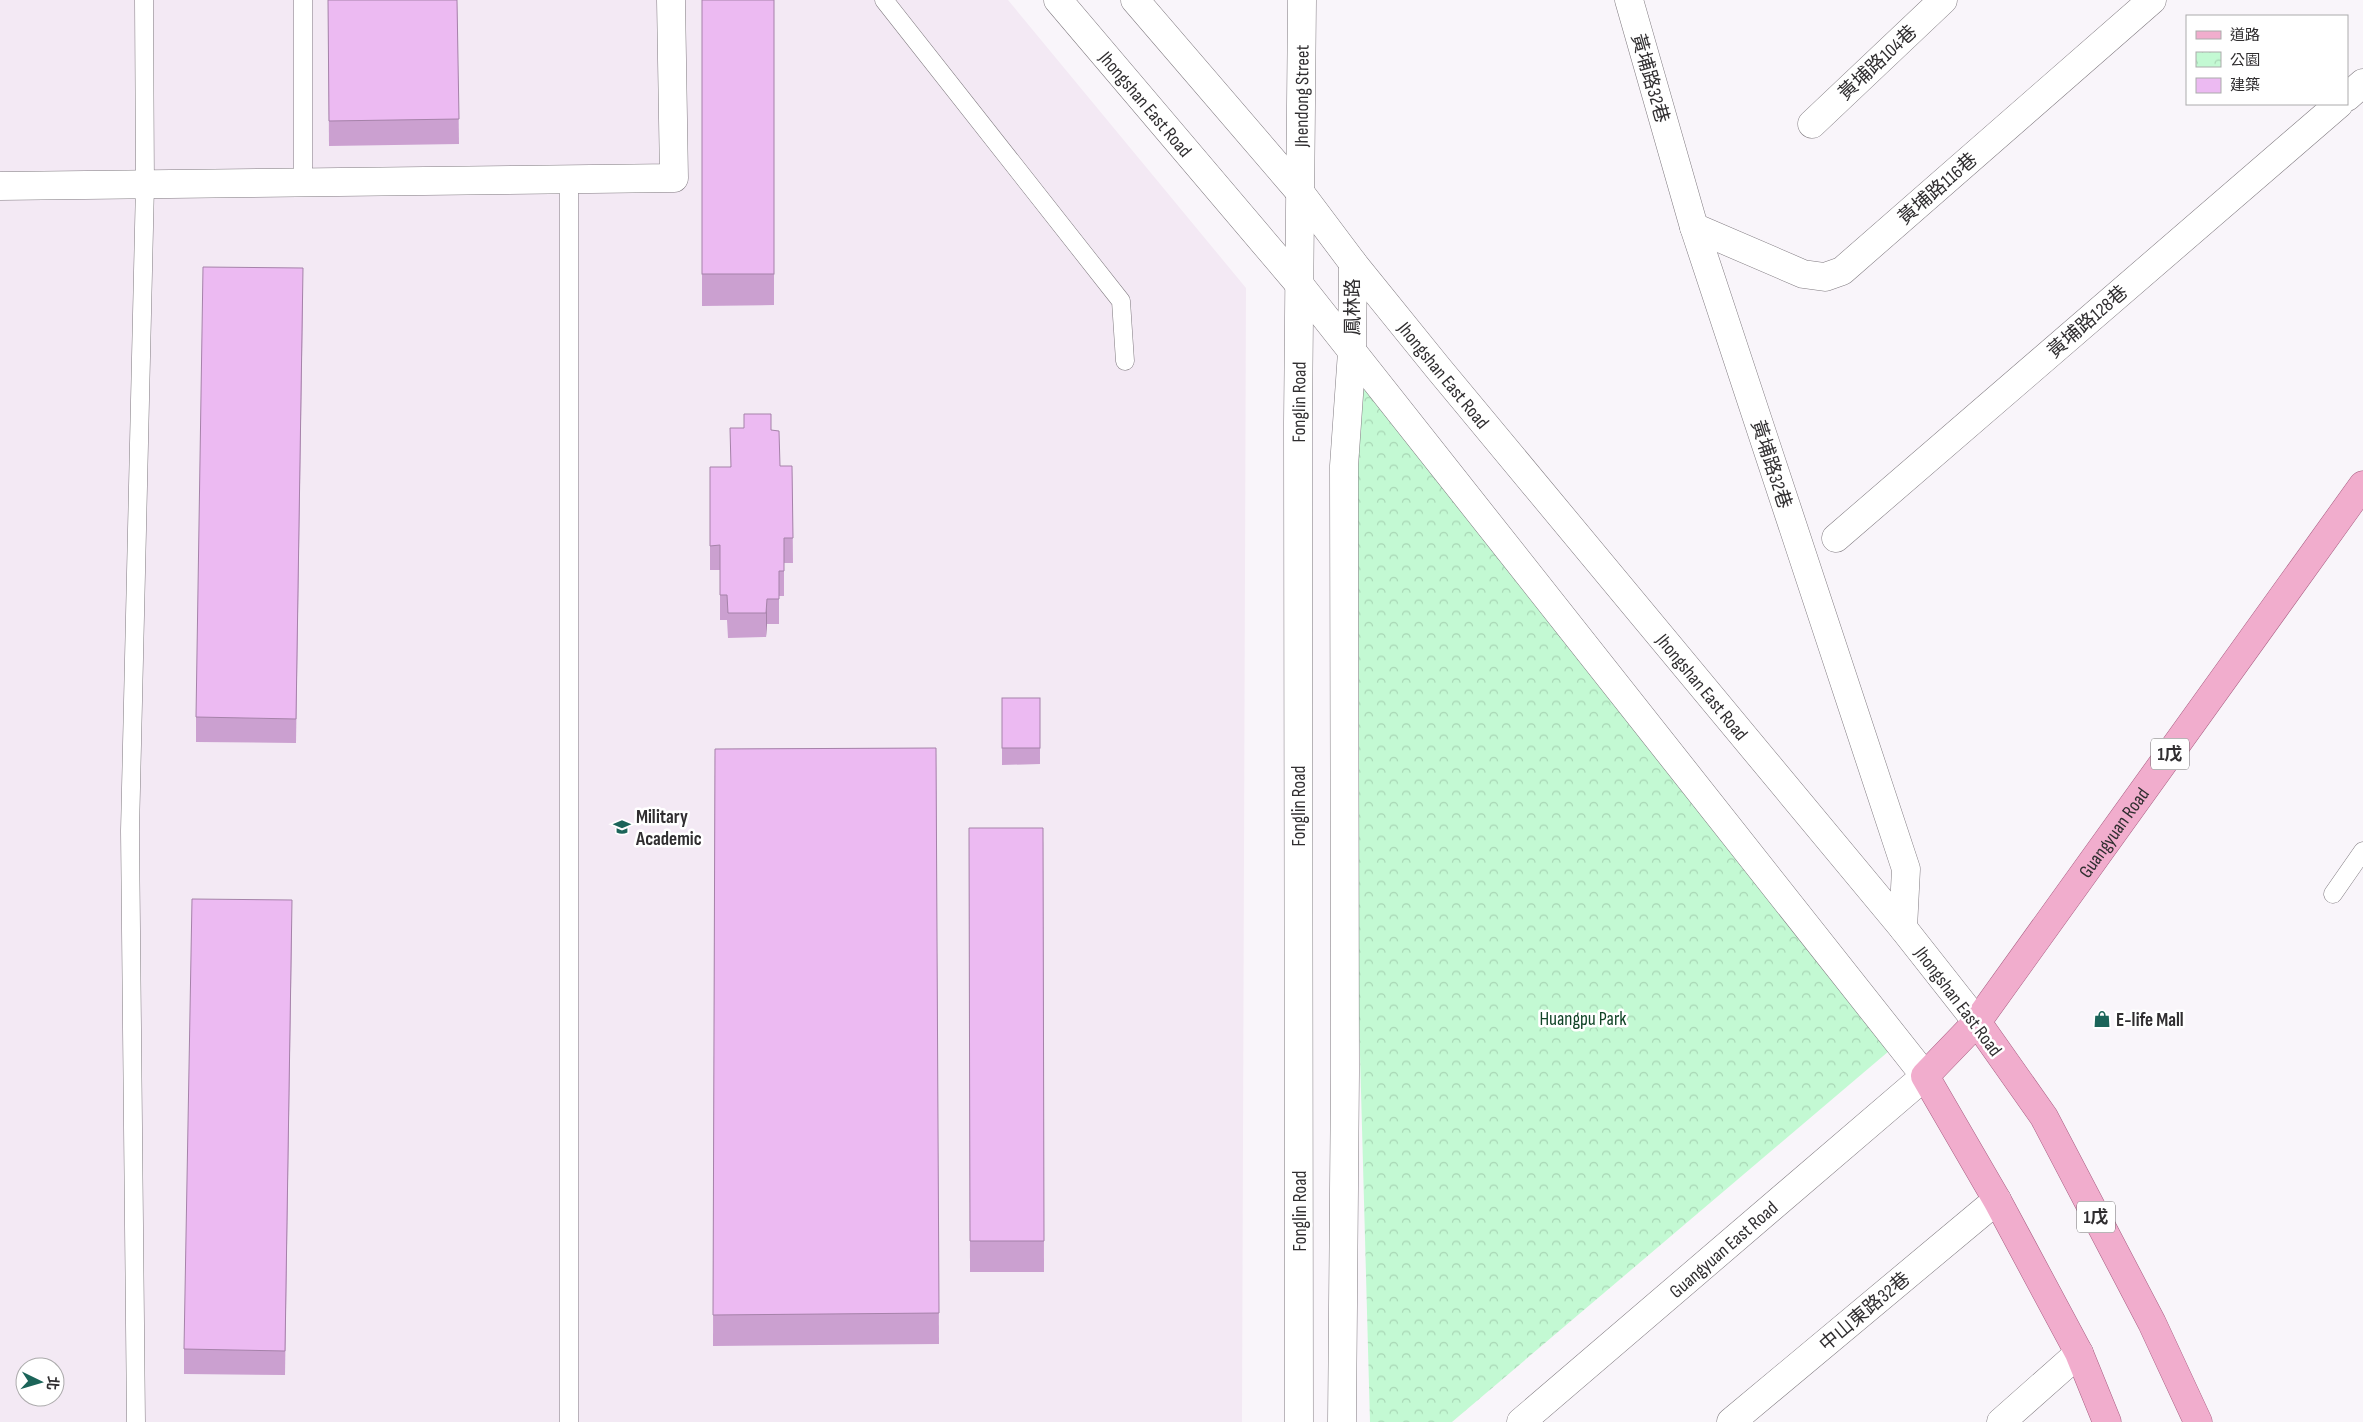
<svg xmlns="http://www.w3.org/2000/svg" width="2363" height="1422" viewBox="0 0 2363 1422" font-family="'Sofia Sans Condensed','Noto Sans TC',sans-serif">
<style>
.built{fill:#f3e9f4;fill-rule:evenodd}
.park{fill:url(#park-crowns)}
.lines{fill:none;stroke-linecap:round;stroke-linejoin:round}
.lane-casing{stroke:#807b80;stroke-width:19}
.street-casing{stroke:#807b80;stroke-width:29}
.primary-casing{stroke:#a75d81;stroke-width:29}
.lane{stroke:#fff;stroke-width:18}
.street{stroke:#fff;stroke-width:28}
.primary{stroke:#f1adcd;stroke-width:28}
.wall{fill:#cba0d0}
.shaded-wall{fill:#a582a9}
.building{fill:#ecbaf2;stroke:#a582a9}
.labels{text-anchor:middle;stroke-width:5;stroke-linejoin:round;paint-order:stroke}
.shield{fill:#fff;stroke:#6e6d6e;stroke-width:1}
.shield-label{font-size:18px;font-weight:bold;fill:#302e30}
.street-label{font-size:19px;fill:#302e30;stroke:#fff}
.poi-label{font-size:19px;font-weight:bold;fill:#302e30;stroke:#fff;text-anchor:start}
.park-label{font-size:19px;fill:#0f4326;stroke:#fff}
</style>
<defs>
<pattern id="park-crowns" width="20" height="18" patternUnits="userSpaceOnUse" patternTransform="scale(1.25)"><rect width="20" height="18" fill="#c3f9d3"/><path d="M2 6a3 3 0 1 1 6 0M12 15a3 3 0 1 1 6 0" fill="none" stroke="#a8d6b5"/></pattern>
</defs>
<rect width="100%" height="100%" fill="#f9f5fa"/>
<path class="built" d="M0 0H1008L1246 288 1242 1422H0ZM25 1367H55V1397H25Z"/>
<polygon class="park" points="1352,352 1889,1051 1452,1422 1370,1422 1344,466"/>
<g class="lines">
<g class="lane-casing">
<g id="lane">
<polyline points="303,0 303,182"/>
<polyline points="884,0 1121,301 1125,361"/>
<polyline points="569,179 569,1422"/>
<polyline points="2333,894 2363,851"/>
<polyline points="136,1422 130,831 145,185 144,0"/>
</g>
</g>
<g class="street-casing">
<g id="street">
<path id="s1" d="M1058 0 1299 284 1925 1076 1521 1422"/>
<path id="s2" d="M1135 0 1299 191 1353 263 1438 368 1903 928 1977 1022"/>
<polyline points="1629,0 1694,227 1906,869 1903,928"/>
<polyline points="2347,97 2363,83"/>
<polyline points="1812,124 1943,0"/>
<polyline points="0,186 674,178 671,0"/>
<polyline points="1694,227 1803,274 1825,277 1842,271 2152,0"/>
<polyline points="1836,538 2339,104"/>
<path id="s3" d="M1299 1422 1298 422 1302 0"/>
<polyline points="1342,1422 1345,1073 1344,466 1352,352 1353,263"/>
<polyline points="1731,1422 1997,1200"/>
<polyline points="2001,1422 2079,1353"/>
</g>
</g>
<g class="primary-casing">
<g id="primary">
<polyline points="1977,1022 2044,1117 2152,1323 2198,1422"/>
<path id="s4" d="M2107 1422 2079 1353 1997 1200 1925 1076 1977 1022 2363 485"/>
</g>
</g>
<use href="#lane" class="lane"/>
<use href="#street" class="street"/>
<use href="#primary" class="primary"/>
</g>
<g class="wall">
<polygon points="328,0 457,0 459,144 329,146"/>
<polygon points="702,0 774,0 774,305 702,306"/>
<polygon points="303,293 296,743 196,742 196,717"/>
<polygon points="771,430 780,466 792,466 793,563 784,563 784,596 779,596 779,624 767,624 766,637 728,638 727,620 720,620 720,570 710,570 710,467 730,467"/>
<polygon points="1002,698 1040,698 1040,764 1002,765"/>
<polygon points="936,748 939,1344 713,1346 715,749"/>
<polygon points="969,828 1043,828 1044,1272 970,1272"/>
<polygon points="292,925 285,1375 184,1374 184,1349"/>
</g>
<polygon class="shaded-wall" points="767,599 767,624 766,637 766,613"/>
<g class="building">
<polygon points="328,0 457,0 459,119 329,121"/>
<rect x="702" y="0" width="72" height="274"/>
<polygon points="203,267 303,268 296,719 196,717"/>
<polygon points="744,414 771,414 771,430 779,431 780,466 792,466 793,538 784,538 784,571 779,571 779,599 767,599 766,613 728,613 727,595 720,595 720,545 710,546 710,467 731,467 730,428 744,428"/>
<rect x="1002" y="698" width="38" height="50"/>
<polygon points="936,748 939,1313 713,1315 715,749"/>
<polygon points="969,828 1043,828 1044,1241 970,1241"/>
<polygon points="192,899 292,900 285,1351 184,1349"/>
</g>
<defs>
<g id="university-bare" transform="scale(1.35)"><path d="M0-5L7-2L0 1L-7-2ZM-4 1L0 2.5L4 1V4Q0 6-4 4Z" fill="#1b6459" stroke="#fff" stroke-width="2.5" paint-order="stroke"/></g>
<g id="shop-bare" transform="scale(1.35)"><path d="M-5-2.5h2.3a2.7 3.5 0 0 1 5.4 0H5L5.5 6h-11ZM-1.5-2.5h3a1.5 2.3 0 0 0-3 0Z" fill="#1b6459" stroke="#fff" stroke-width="2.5" paint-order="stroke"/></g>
</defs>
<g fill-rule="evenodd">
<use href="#university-bare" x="622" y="827"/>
<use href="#shop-bare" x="2102" y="1019"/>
</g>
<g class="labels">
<g class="shield">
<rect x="2151" y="738.5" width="38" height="31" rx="4"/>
<rect x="2077" y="1201.5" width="38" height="31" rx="4"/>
</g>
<g class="shield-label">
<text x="2170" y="760">1戊</text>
<text x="2096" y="1223">1戊</text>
</g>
<g class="street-label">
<text transform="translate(1877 62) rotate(-43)" y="7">黃埔路104巷</text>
<text transform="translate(1651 78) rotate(74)" y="7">黃埔路32巷</text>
<text dy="7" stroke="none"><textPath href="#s3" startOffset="1326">Jhendong Street</textPath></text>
<text dy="7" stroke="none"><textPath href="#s1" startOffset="136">Jhongshan East Road</textPath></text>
<text transform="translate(1937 188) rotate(-41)" y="7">黃埔路116巷</text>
<text transform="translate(1352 307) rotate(-90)" y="7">鳳林路</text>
<text transform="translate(2087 321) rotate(-41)" y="7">黃埔路128巷</text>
<text dy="7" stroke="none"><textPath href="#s2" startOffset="486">Jhongshan East Road</textPath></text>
<text dy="7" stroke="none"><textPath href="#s3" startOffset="1020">Fonglin Road</textPath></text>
<text transform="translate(1772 464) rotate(72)" y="7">黃埔路32巷</text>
<text dy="7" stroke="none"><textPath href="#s2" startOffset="891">Jhongshan East Road</textPath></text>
<text transform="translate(1298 806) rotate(-90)" y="7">Fonglin Road</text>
<text dy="7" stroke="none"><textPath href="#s4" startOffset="700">Guangyuan Road</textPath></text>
<text transform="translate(1959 1001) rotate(53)" y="7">Jhongshan East Road</text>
<text transform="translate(1299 1211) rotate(-90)" y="7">Fonglin Road</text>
<text transform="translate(1723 1249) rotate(-41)" y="7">Guangyuan East Road</text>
<text transform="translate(1864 1311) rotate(-40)" y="7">中山東路32巷</text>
</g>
<g class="poi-label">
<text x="636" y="823">Military<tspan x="636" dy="22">Academic</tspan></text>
<text x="2116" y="1026">E-life Mall</text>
</g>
<g class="park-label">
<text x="1583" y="1025">Huangpu Park</text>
</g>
</g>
<rect x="2186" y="15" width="162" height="90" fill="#ffffff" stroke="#acabac"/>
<rect x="2196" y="31" width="25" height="8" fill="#f1adcd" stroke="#acabac"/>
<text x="2230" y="40" font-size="15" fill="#302e30">道路</text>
<rect x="2196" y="52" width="25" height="15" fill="url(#park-crowns)" stroke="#acabac"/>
<text x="2230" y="65" font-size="15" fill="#302e30">公園</text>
<rect x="2196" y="78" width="25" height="15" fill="#ecbaf2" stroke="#acabac"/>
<text x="2230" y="90" font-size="15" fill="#302e30">建築</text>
<g transform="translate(40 1382) rotate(95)"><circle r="24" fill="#ffffff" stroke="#acabac"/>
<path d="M0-4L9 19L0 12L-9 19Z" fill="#1b6459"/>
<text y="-8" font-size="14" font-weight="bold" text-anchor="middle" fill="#302e30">北</text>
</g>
</svg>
